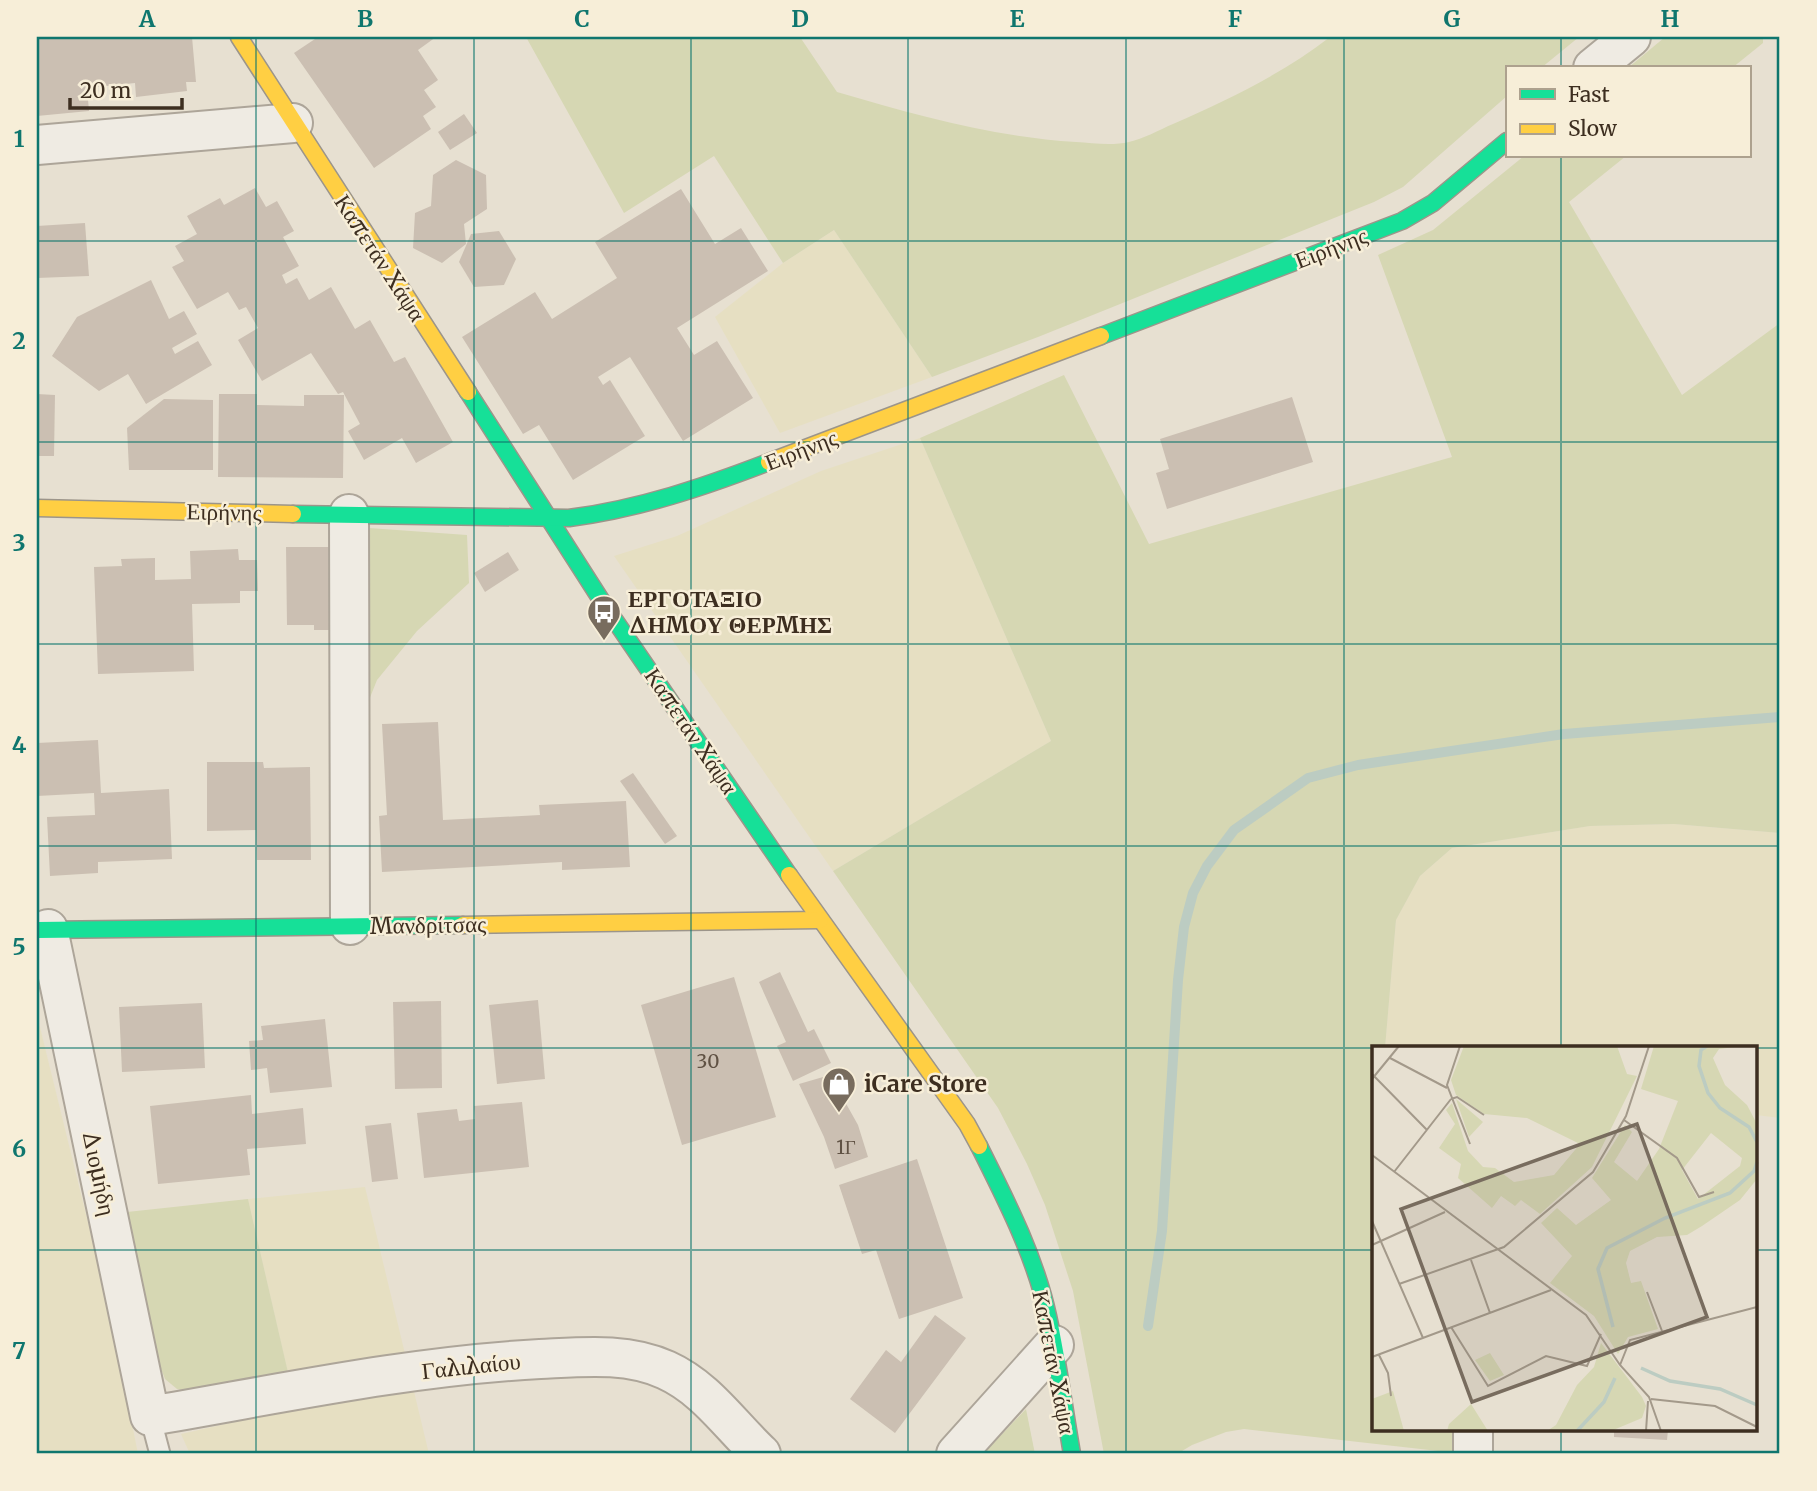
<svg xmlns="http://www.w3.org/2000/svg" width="1817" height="1491" viewBox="0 0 1817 1491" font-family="Merriweather,serif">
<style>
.farmland{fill:#e6dfc2}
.green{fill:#d6d7b3}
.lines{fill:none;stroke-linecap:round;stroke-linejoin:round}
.stream{stroke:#bcccc2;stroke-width:10}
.building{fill:#cbbfb2}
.lane-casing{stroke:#ada599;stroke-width:23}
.street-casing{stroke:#ada599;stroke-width:42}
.fast-casing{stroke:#9c958a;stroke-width:19}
.slow-casing{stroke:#9c958a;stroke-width:19}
.lane{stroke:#efebe3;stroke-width:19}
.street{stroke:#efebe3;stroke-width:38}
.fast{stroke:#16e098;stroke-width:16}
.slow{stroke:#ffcf43;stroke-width:16}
.grid{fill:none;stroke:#0f766e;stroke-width:2;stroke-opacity:0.55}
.labels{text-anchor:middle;stroke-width:5;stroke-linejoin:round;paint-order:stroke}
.number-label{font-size:19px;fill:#605244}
.street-label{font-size:23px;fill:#3d2e20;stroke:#f7eed8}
.poi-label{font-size:23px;font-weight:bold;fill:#3d2e20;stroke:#f7eed8;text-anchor:start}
.inset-river{fill:none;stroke:#bcccc2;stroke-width:3.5}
.inset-road{fill:none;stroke:#a3998a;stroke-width:2}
.view{fill:#786c5e;fill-opacity:0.15;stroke:#786c5e;stroke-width:3.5}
.inset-edge{fill:none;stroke:#3d2e20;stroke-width:3.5}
.neatline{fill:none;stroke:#0f766e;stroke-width:2.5}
.grid-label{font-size:23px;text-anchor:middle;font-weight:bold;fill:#0f766e}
</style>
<rect width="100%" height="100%" fill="#e7e0d1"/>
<g class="farmland">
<polygon points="834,230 932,377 780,433 715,317 783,263"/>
<polygon points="920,438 1051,741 833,871 614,556 677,536 821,471"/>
<polygon points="1674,824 1780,833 1780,1118 1756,1115 1756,1048 1385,1048 1396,920 1420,876 1452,848 1590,826"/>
<polygon points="37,1015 109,1308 138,1454 37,1454"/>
<polygon points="365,1187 429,1454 190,1454 181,1434 296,1408 248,1199"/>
</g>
<g class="green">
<path d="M526 37H800L837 92C916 115 993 137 1076 142 1092 143 1112 146 1129 142 1143 139 1159 130 1173 124 1228 100 1282 74 1330 37H1579L1541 68H1507V96L1403 187 1374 202 1038 337 932 377 834 230 783 263 714 156 624 213Z"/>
<polygon points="1665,37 1763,37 1763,43 1732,68 1628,68"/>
<polygon points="1524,156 1626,156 1569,202 1682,395 1780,323 1780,833 1674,824 1590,826 1452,848 1420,876 1396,920 1385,1048 1374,1048 1374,1430 1456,1430 1456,1453 1244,1429 1226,1432 1192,1445 1177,1454 1104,1454 1073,1291 1045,1205 1027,1164 998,1108 833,871 1051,741 920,438 1064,375 1149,544 1452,457 1378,255 1433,230"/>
<polygon points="369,528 467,535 469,583 417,631 377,680 361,720 362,546"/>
<polygon points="248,1199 290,1381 197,1394 177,1389 165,1379 145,1327 127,1212"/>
<polygon points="1026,1409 1035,1454 983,1454"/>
</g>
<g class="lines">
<polyline class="stream" points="1148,1326 1162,1231 1178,980 1184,927 1193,893 1207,866 1234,830 1308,778 1358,765 1564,734 1780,717"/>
</g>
<g class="building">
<polygon points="37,37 192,37 196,82 186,82 187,91 136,97 135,83 87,88 89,111 37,116"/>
<polygon points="318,37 436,37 418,50 438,80 424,90 436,107 423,116 431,129 374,168 294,53"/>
<polygon points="464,114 477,133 450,150 438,132"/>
<polygon points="456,160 486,175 487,209 464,224 466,244 442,263 413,248 415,213 431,206 433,175"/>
<polygon points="255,188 266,207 277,201 294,231 283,237 299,266 282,275 286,284 297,278 309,300 331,287 355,329 370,320 394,362 405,357 453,442 416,463 402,438 364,460 348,431 360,424 343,392 338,394 311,353 262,381 238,340 258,328 246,307 239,310 228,292 197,309 172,267 184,261 175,246 197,234 187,216 220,198 224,205"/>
<polygon points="681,189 715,244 741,228 768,271 677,328 694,355 717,341 753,398 683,441 630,357 598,377 603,385 610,380 645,436 573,480 539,425 523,434 462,337 535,292 552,319 617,278 595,242"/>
<polygon points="85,223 89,276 37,278 37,226"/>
<polygon points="499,231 516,259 504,285 474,287 459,262 471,234"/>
<polygon points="151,280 169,319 184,311 197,334 172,348 175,354 198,341 212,365 146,404 128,374 99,391 52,356 77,317"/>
<polygon points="37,394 55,395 54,456 37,456"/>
<polygon points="219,394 257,394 257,405 304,406 304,395 344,395 343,478 218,477"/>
<polygon points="1292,397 1313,462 1167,509 1156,473 1169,469 1160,439"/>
<polygon points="164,399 213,400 213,470 129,470 127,428"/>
<polygon points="286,547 331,547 332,630 314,630 314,625 287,625"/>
<polygon points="238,549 239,560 257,560 258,591 240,591 240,603 192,604 194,671 98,674 94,567 122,566 121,559 155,558 155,580 191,579 190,551"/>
<polygon points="508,552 519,570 485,592 474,573"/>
<polygon points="438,722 443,820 540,815 539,805 626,801 630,867 562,870 562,862 382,872 379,816 387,815 382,724"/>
<polygon points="98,740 101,793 169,789 172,859 98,862 98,873 50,876 47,817 95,815 94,793 37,796 37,743"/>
<polygon points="207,762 263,762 264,768 310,767 311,860 257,860 256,830 207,831"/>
<polygon points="633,773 677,836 665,844 620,781"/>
<polygon points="780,972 808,1032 814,1029 831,1063 793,1081 777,1046 786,1042 759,982"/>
<polygon points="734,977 776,1117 682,1145 641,1005"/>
<polygon points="538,1000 545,1079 497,1084 489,1005"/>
<polygon points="441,1001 442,1088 395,1089 393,1002"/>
<polygon points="202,1003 205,1068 122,1072 119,1007"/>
<polygon points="325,1019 332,1087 270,1093 267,1068 251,1070 249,1041 263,1040 261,1026"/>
<polygon points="830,1075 858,1125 868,1157 835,1169 824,1137 799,1084"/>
<polygon points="251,1095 252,1114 303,1108 306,1144 247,1149 250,1175 158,1184 150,1106"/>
<polygon points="522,1102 529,1167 424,1178 417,1113 457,1109 459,1121 475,1119 474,1106"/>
<polygon points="391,1123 398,1179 372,1182 365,1126"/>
<polygon points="917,1159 963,1298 899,1319 876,1250 862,1254 839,1185"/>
<polygon points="935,1315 966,1338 895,1433 850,1399 886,1350 901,1362"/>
<polygon points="1614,1430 1668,1430 1667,1440 1614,1437"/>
</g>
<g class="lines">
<g class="lane-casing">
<polyline id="lane" points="150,1416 160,1454"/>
</g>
<g class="street-casing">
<g id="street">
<polyline points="1593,68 1631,37"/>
<polyline points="37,145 293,123"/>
<polyline points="349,514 350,925"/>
<path d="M48 929 150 1416C279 1394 409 1366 540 1359 582 1357 627 1352 666 1370 706 1388 730 1425 761 1454"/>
<polyline points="1473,1430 1473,1454"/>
<polyline points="956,1454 1054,1345"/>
</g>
</g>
<g class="fast-casing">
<g id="fast">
<polyline points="1101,336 1402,221 1433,203 1507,141"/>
<polyline points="468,392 603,603 789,875"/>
<path d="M293 514 569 518C639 509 704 487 769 462"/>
<polyline points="37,930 463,925"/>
<path d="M979 1146C1006 1200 1035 1256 1048 1316 1058 1361 1064 1408 1072 1454"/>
</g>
</g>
<g class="slow-casing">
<g id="slow">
<polyline points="239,37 468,392"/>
<polyline points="769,462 1101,336"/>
<polyline points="37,508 293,514"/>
<polyline points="789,875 967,1124 979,1146"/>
<polyline points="463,925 820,920"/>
</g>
</g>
<use href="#lane" class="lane"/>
<use href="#street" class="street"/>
<use href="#fast" class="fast"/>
<use href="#slow" class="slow"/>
</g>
<path class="grid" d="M256 37V1454M474 37V1454M691 37V1454M908 37V1454M1126 37V1454M1344 37V1454M1561 37V68M1561 156V1048M37 241H1780M37 442H1780M37 644H1780M37 846H1780M37 1048H1374M1756 1048H1780M37 1250H1374M1756 1250H1780M1561 1430V1454"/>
<defs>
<g id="bus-pin" transform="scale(1.75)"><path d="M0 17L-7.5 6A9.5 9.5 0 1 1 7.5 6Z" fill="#786c5e" stroke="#f7eed8"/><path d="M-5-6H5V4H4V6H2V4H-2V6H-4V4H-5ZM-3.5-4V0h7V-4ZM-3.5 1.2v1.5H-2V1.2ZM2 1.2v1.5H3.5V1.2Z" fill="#fff"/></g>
<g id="shop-pin" transform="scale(1.75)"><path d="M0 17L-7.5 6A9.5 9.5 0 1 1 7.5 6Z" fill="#786c5e" stroke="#f7eed8"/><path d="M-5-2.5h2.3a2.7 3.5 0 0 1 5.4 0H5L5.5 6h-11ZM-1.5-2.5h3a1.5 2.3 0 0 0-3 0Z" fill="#fff"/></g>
</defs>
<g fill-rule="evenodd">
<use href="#bus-pin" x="604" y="612"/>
<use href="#shop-pin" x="839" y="1084"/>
</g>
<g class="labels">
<g class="number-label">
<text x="708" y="1068">30</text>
<text x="846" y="1154">1Γ</text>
</g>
<g class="street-label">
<text transform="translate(1331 248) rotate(-21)" y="8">Ειρήνης</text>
<text transform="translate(380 258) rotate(57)" y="8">Καπετάν Χάψα</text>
<text transform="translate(801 450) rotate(-21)" y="8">Ειρήνης</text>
<text transform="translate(224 512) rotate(1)" y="8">Ειρήνης</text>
<text transform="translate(691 731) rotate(56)" y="8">Καπετάν Χάψα</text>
<text transform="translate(428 925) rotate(-1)" y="8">Μανδρίτσας</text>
<text transform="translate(99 1173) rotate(78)" y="8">Διομήδη</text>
<text transform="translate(1054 1362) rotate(79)" y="8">Καπετάν Χάψα</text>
<text transform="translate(471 1366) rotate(-6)" y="8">Γαλιλαίου</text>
</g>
<g class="poi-label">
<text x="628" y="607">ΕΡΓΟΤΑΞΙΟ<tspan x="628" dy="26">ΔΗΜΟΥ ΘΕΡΜΗΣ</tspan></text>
<text x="864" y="1092">iCare Store</text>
</g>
</g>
<g transform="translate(1372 1046)">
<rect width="385" height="385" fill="#e7e0d1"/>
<path d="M92 0H245L255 28 265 30 220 121 168 168 149 154 143 160 129 150 120 162 86 132 89 118 67 102 83 78 74 64 80 57 96 105 111 121 123 122 142 136 182 129 208 98 155 72 112 68 84 49 79 34ZM282 0H371L347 3 341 12 353 39 375 59 385 78V133L368 154 330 180 315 189 285 191 258 205 254 217 259 237 269 235 286 283 256 291 246 308 222 270 178 237 200 210 169 177 185 162 204 179 239 154 220 132 253 79 260 86 242 116 265 135 287 103 306 55 269 43ZM339 87 370 112 368 120 326 153 310 124ZM84 53 111 76 97 91ZM229 297 270 351 274 360 270 372 239 385H175L184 379 205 339 222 321ZM118 307 132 329 118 335 103 314ZM21 345 32 385H0V353ZM99 358 116 385H75L77 378Z" fill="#d6d7b3" fill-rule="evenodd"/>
<path class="inset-river" d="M335 0 329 4 327 20 336 47 348 62 377 81 385 96M241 281 226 223 235 202 293 172 358 147 382 125 385 116M269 322 298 335 348 343 385 359M205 385 232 356 243 332"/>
<path class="inset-road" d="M88 0 75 39 98 98M18 12 75 42M0 28 55 84M0 33 27 0M79 53 85 51 112 69M252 74 305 112 327 151 342 146M0 109 214 269 248 319 277 351 289 385M22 126 79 53M0 175 51 292M0 199 73 166M99 214 118 267M27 238 132 201 221 126 254 70 277 0M275 246 290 285M79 281 116 340 174 310 215 320 229 288M7 309 16 327 19 350M0 311 179 244M248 319 258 294 385 261M279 353 343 360 385 381M274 385 276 355"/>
<path class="view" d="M265 78 335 271 100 356 29 163Z"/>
<rect width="385" height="385" class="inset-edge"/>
</g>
<rect width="1817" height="1491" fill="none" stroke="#f7eed8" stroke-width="77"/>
<rect x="1506" y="66" width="245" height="91" fill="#f7eed8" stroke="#ada18e" stroke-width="2"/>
<rect x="1520" y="89" width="35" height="10" fill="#16e098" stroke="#ada18e" stroke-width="2"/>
<text x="1568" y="102" font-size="21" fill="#3d2e20">Fast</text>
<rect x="1520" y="124" width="35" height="10" fill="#ffcf43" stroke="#ada18e" stroke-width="2"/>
<text x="1568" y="136" font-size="21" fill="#3d2e20">Slow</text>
<path d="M70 98v10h112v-10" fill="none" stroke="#3d2e20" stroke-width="3.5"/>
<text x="80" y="98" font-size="21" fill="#3d2e20" stroke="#f7eed8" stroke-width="5" paint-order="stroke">20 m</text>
<rect x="38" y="38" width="1740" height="1414" class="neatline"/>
<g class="grid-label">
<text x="147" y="27">A</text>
<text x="365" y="27">B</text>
<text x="582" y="27">C</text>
<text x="800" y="27">D</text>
<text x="1017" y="27">E</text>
<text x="1235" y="27">F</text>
<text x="1452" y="27">G</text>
<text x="1670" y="27">H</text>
<text x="19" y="147">1</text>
<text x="19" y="349">2</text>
<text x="19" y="551">3</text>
<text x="19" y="753">4</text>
<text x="19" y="955">5</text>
<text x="19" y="1157">6</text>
<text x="19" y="1359">7</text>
</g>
</svg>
